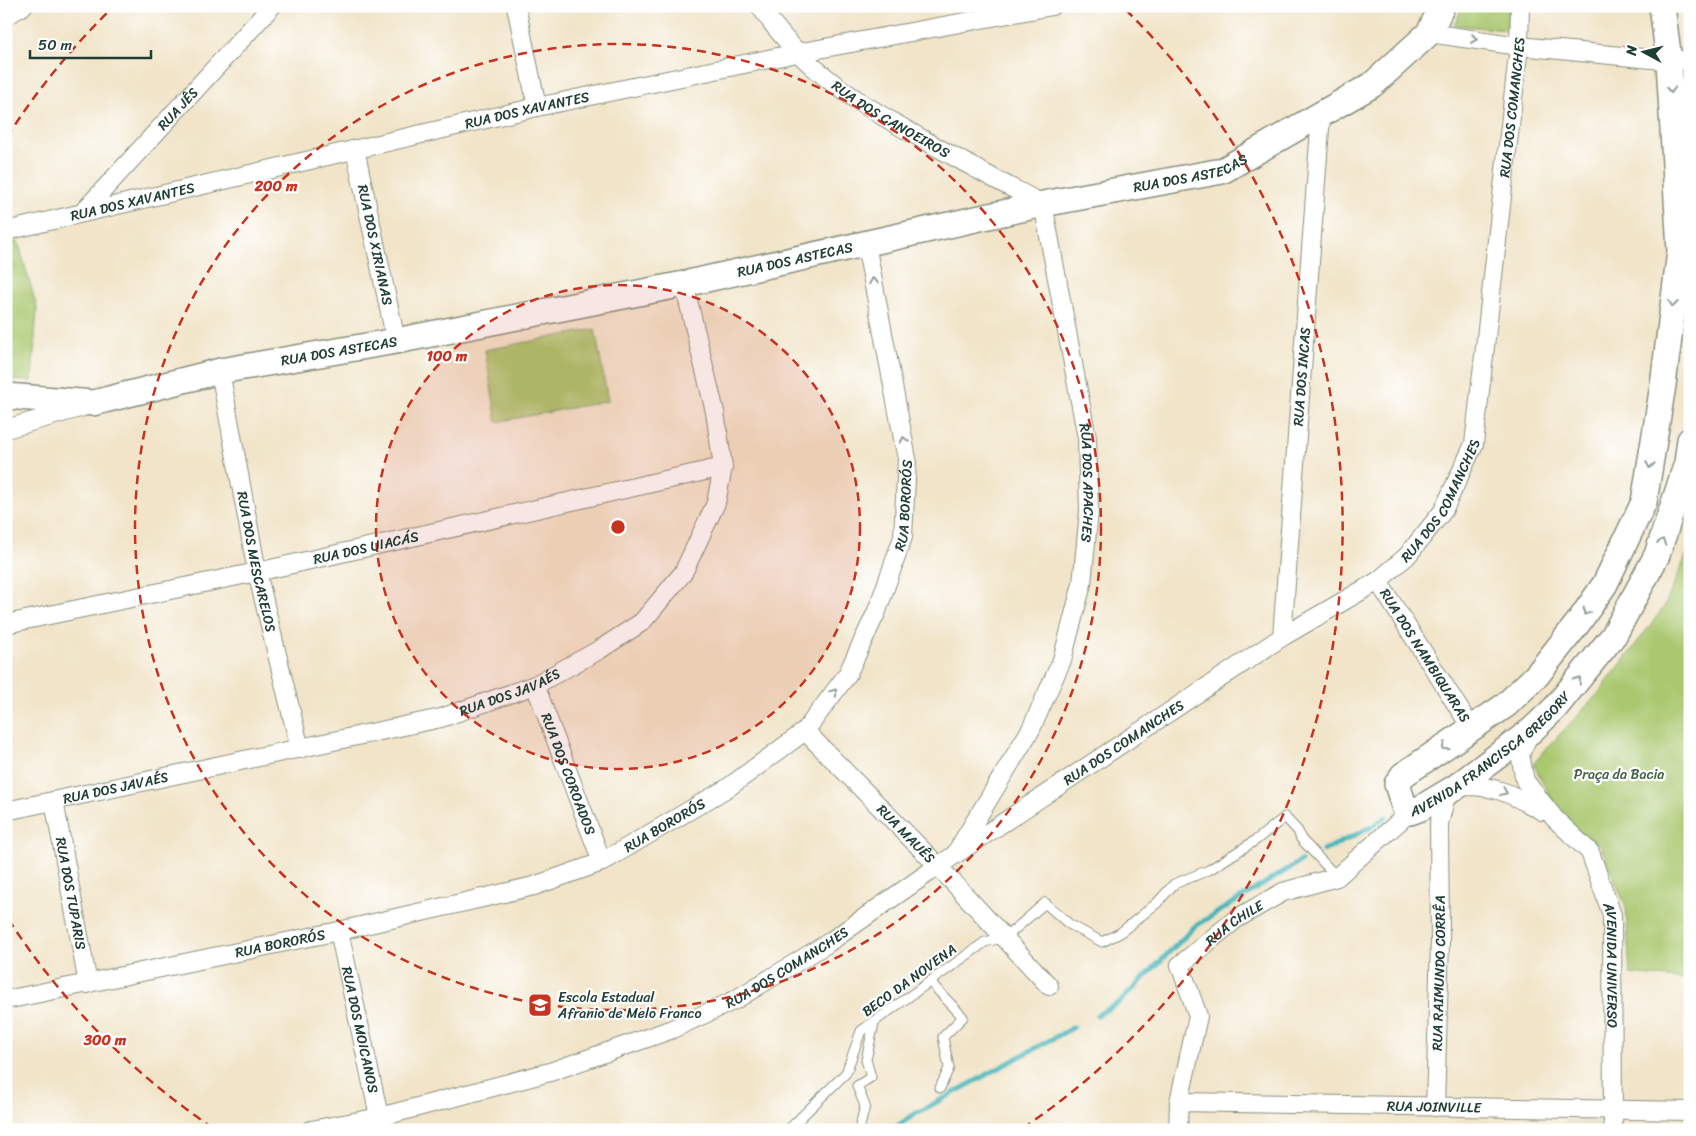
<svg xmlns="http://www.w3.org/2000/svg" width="1696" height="1136" viewBox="0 0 1696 1136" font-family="Sriracha,sans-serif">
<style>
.built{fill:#e1d8b7}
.green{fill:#aac86f;stroke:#648252}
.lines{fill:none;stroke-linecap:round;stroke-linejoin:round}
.stream{stroke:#44b4ba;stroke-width:5}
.lane-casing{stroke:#88907e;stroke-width:11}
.street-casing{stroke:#88907e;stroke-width:20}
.secondary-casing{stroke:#88907e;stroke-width:28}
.lane{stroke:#fff;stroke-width:9}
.street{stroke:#fff;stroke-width:18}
.secondary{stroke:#fff;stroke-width:25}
.oneway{stroke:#8f9e9a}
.ring{fill:none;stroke:#c8321e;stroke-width:2.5;stroke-dasharray:9 6}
.labels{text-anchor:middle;stroke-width:4.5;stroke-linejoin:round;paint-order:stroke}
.street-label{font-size:14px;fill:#1f3d34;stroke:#fff}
.park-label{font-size:14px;fill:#426043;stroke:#fff}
.poi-label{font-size:14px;fill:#1f3d34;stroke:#fff;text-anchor:start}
.centre{fill:#c8321e;stroke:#fff;stroke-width:2.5}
.ring-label{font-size:15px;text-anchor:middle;font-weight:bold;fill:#c8321e;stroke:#fff;stroke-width:4.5;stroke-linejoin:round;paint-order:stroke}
</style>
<rect width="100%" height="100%" fill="#fff"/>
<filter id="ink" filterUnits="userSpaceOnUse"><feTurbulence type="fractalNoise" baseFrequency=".02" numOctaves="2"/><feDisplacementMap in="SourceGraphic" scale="10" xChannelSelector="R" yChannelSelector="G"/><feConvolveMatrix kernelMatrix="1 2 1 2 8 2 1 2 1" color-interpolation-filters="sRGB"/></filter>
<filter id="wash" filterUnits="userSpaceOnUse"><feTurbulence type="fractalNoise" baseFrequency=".0096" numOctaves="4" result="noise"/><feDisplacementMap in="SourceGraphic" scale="20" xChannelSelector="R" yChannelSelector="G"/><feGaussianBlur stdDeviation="1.12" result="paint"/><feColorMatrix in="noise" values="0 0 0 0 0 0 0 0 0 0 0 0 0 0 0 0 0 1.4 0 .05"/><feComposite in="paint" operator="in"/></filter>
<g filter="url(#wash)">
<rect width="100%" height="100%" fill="#f1e4c8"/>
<polygon class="built" points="1566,1119 1604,1120 1604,1130 1565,1130"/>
<g class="green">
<polygon points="1463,6 1509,6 1507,30 1454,25"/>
<polygon points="18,241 37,308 32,381 6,380 6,244"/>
<polygon points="595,329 608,401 497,422 485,350"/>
<polygon points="1690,547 1690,980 1630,974 1626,907 1600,845 1564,823 1533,763 1598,694 1664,607"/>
</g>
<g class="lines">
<g class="stream">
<polyline points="1689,6 1689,18"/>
<polyline points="1323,851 1371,827 1386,817"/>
<polyline points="1097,1015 1120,1002 1194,927 1301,861"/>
<polyline points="891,1130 915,1114 1074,1027"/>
</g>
</g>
</g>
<g filter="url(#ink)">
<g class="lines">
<g class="lane-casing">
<g id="lane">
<polyline points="930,982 963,1017 943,1037 949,1068 940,1088"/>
<polyline points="788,1130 846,1073 861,1031 985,942 1006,937 1045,903 1069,924 1102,942 1120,933 1157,903 1174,884 1209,870 1256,840 1285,817 1298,831 1301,839 1337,877"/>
<polyline points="859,1130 865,1106 857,1086 871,1077 866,1060 874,1023"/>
</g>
</g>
<g class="street-casing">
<g id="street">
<polyline points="516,6 537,107"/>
<path id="s1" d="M760 6C802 70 861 105 926 141 965 163 1003 184 1043 204L1087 438 1089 511 1082 584 1062 660 1031 729 957 851"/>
<polyline points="6,16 23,6"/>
<polyline points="1429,33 1519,46 1662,60 1690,60"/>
<path id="s2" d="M355 149 396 341"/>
<path id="s3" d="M83 212 272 6"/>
<path id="s4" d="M6 231 537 107 797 53 1052 6"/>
<path id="s5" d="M220 371 257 572 300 749"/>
<polyline points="6,429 83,407"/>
<path id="s6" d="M1378 581 1472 729"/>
<path id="s7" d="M6 624 257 572 723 467"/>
<path id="s8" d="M1282 637 1321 115"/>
<path id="s9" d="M535 685 602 862"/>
<path id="s10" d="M805 731 938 866 1049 986"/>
<path id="s11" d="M1530 733 1520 754 1525 781 1555 819 1590 852 1612 915 1613 1130"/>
<path d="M1456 787C1492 783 1512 794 1542 811"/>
<path id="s12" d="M54 801 88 984"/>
<path id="s13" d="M6 811 441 718 535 685 599 650 642 622 683 573 716 503 723 467 715 412 684 284"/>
<path id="s14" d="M339 931 382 1130"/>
<path id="s15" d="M6 1000 339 931 534 886 602 862 729 787 805 731 847 675 877 611 903 537 907 459 866 244"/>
<path id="s16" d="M1179 1102 1690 1111"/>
<path id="s17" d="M1435 1107 1440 941 1439 824 1447 791"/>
<path id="s18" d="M311 1130 380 1117 550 1072 670 1030 735 1000 828 943 938 866 1282 637 1378 581 1407 556 1443 511 1474 444 1519 46 1520 6"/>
<path id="s19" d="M1178 1130 1179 1102 1198 1016 1180 965 1236 919 1283 892 1337 877 1410 812"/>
</g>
</g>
<g class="secondary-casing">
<g id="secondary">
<path id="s20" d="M1662 6 1669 61 1680 251 1663 385 1644 502 1605 584 1578 623 1537 675 1506 705 1403 775 1397 784 1405 809 1410 812 1421 808 1456 787 1532 730 1555 708 1614 635 1657 555 1687 463 1690 440"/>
<path id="s21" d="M6 396 93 403 220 371 396 341 684 284 1043 204 1222 171 1372 85 1429 33 1442 6"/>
</g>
</g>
<use href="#lane" class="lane"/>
<use href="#street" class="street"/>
<use href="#secondary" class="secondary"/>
</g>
<defs><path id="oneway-chevron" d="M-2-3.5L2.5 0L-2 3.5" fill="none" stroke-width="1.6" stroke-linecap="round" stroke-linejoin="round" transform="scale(1.25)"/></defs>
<g class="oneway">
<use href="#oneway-chevron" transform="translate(1474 39) rotate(8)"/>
<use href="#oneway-chevron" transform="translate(1671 90) rotate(87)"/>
<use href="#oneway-chevron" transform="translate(873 281) rotate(-101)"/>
<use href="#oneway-chevron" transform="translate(1673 304) rotate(97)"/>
<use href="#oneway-chevron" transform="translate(904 440) rotate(-101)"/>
<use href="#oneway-chevron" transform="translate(1650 465) rotate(99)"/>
<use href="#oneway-chevron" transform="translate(1662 542) rotate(-72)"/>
<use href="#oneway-chevron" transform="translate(1586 612) rotate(124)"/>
<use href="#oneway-chevron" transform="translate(1578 680) rotate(-51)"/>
<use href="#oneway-chevron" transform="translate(834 692) rotate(-53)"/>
<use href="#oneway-chevron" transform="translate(1445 747) rotate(145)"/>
<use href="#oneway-chevron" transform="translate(1504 792) rotate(22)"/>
</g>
</g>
<circle cx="618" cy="527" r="242" fill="#c8321e" fill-opacity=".12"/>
<g class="ring">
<circle cx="618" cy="527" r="242"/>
<circle cx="618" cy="527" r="483"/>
<path d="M213 1128A725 725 0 0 1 7 917M7 137A725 725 0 0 1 110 10M1126 10A725 725 0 0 1 1023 1128"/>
</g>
<defs>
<g id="school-square" transform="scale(1.25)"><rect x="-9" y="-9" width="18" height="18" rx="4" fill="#c8321e" stroke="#fff"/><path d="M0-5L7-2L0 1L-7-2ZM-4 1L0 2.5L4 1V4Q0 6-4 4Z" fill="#fff"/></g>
</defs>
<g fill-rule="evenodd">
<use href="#school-square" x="540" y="1005"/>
</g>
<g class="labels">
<g class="street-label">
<text dy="5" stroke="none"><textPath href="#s18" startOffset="1721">RUA DOS COMANCHES</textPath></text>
<text dy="5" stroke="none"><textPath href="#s3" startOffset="140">RUA JÊS</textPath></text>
<text dy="5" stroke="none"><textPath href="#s4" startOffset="535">RUA DOS XAVANTES</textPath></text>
<text dy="5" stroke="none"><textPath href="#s1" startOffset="175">RUA DOS CANOEIROS</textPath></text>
<text dy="5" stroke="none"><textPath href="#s21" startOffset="1209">RUA DOS ASTECAS</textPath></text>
<text dy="5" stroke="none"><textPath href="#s4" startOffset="130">RUA DOS XAVANTES</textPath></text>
<text dy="5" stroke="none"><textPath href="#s2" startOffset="98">RUA DOS XIRIANAS</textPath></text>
<text dy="5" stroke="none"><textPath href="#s21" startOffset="804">RUA DOS ASTECAS</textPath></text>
<text dy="5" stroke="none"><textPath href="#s21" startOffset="339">RUA DOS ASTECAS</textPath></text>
<text dy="5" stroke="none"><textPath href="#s8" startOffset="261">RUA DOS INCAS</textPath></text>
<text dy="5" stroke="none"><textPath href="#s1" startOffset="632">RUA DOS APACHES</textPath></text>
<text dy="5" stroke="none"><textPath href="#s18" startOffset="1316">RUA DOS COMANCHES</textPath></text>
<text dy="5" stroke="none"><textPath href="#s15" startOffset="1105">RUA BORORÓS</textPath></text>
<text dy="5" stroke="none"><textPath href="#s7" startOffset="368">RUA DOS UIACÁS</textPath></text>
<text dy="5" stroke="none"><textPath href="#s5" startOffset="194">RUA DOS MESCARELOS</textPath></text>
<text dy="5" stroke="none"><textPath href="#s6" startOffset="88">RUA DOS NAMBIQUARAS</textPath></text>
<text dy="5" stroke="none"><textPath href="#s13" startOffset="518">RUA DOS JAVAÉS</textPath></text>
<text dy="5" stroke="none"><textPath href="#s18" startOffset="911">RUA DOS COMANCHES</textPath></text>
<text dy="5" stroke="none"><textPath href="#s20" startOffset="1014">AVENIDA FRANCISCA GREGORY</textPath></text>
<text dy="5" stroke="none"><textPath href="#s9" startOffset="95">RUA DOS COROADOS</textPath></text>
<text dy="5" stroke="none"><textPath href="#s13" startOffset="112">RUA DOS JAVAÉS</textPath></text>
<text dy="5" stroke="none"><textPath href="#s15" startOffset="685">RUA BORORÓS</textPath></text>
<text dy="5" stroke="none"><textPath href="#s10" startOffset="144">RUA MAUÊS</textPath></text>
<text dy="5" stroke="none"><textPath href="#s12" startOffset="94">RUA DOS TUPARIS</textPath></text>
<text dy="5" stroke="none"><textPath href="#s19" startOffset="239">RUA CHILE</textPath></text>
<text dy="5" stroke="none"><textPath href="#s15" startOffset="280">RUA BORORÓS</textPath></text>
<text dy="5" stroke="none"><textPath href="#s18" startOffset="506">RUA DOS COMANCHES</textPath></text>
<text dy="5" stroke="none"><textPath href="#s11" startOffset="264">AVENIDA UNIVERSO</textPath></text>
<text dy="5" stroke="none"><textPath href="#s17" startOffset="134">RUA RAIMUNDO CORRÊA</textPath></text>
<text transform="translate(909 980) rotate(-36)" y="5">BECO DA NOVENA</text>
<text dy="5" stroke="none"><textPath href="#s14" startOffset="101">RUA DOS MOICANOS</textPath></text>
<text dy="5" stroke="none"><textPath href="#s16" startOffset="255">RUA JOINVILLE</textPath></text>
</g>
<g class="park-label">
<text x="1619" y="779">Praça da Bacia</text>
</g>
<g class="poi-label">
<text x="558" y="1002">Escola Estadual<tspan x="558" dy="16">Afranio de Melo Franco</tspan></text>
</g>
</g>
<circle cx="618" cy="527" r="8" class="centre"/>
<g class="ring-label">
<text x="276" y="191">200 m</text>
<text x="447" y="361">100 m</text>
<text x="105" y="1045">300 m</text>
</g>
<rect width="1696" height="1136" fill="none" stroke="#fff" stroke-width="25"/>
<g transform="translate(1644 52) rotate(277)" stroke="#ffffff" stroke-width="4" paint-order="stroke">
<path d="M0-4L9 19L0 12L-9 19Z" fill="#1f3d34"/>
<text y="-8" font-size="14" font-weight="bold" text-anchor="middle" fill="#1f3d34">N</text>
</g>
<path d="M30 50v8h121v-8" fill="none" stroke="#1f3d34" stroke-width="2.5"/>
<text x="38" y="50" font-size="15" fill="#1f3d34" stroke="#ffffff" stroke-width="4" paint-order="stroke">50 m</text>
</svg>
